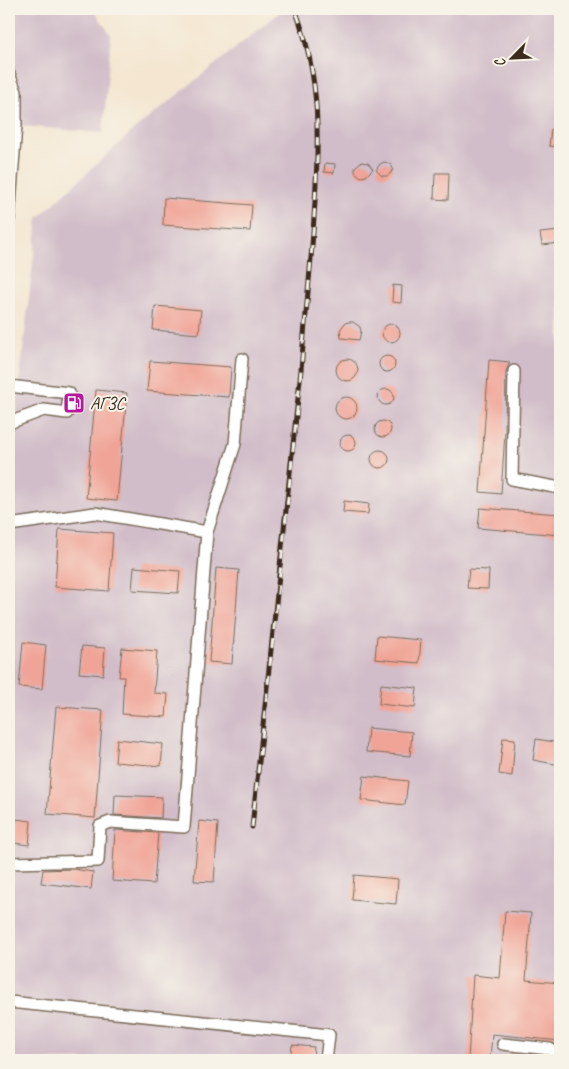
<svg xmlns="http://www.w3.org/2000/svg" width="569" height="1069" viewBox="0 0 569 1069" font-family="Caveat,sans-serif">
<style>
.industrial{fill:#d1bdc9}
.building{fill:#f0a497}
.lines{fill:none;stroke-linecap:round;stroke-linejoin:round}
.minor-casing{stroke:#7c6c5c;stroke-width:14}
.minor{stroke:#fff;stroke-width:11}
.rail-casing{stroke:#3b2a1e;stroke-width:5}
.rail{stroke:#f7f3e8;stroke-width:3;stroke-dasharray:9;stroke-linecap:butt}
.labels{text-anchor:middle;stroke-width:4;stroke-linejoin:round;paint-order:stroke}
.poi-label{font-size:18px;fill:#3b2a1e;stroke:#f7f3e8;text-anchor:start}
</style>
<rect width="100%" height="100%" fill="#f7f3e8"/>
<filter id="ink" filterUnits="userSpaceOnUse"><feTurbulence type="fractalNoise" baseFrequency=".02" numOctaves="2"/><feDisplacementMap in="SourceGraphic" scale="10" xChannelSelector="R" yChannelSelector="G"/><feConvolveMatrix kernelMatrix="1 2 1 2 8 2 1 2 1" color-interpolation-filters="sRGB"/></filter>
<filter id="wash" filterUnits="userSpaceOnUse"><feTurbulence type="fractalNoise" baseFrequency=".0096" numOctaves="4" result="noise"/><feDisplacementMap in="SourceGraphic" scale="20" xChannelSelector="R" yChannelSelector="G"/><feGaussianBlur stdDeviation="1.12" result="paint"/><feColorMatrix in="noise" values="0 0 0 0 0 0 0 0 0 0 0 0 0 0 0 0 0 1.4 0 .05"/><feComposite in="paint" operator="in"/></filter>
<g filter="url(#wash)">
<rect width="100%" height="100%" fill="#f4e6d0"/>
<g class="industrial">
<polygon points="9,9 93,9 111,35 103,133 9,125"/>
<polygon points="284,9 560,9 560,1060 9,1060 9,474 38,218 135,129"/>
</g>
<g id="blocks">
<g class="building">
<polygon points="551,129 560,130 560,147 549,146"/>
<polygon points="361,162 368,163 373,169 366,176 361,177 355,172 355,167"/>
<polygon points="384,162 391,164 393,169 391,173 387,176 382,176 376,170 380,164"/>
<polygon points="325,163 335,164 334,173 324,172"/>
<polygon points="435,173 449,173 448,200 434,199"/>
<polygon points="164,198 252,205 250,231 163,225"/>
<polygon points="560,231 560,243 542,245 540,233"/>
<polygon points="393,285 402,286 401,303 392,302"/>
<polygon points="155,306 201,310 199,334 153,330"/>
<polygon points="349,322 353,322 360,327 361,331 359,340 341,338 340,330 345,323"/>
<circle cx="391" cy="333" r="9"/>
<circle cx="387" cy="364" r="8"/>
<circle cx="347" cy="370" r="11"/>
<polygon points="489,360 510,362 506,371 505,432 501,494 480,492"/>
<polygon points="150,361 231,367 229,397 147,391"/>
<circle cx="386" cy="397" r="8"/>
<polygon points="96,390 127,393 117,501 86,498"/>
<circle cx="346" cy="408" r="11"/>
<circle cx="383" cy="429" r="8"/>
<circle cx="348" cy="443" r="8"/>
<circle cx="380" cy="459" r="9"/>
<polygon points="344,501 369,504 368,514 343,512"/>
<polygon points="480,508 560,514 560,535 478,528"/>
<polygon points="59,529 113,533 109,591 55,587"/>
<polygon points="134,567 180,571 178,593 132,590"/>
<polygon points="216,568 239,570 232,664 209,662"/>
<polygon points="469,569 489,570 488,589 467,588"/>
<polygon points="377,636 421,640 419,663 375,659"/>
<polygon points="23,642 46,645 42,689 19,687"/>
<polygon points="82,646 105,648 103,675 79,673"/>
<polygon points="122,648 157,651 154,693 168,694 166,717 122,714 124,677 119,677"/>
<polygon points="381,684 417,688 415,708 379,704"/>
<polygon points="56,707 103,710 95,818 47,814"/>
<polygon points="368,728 412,732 410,756 366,752"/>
<polygon points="503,738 515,739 512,776 499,774"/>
<polygon points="117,739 163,744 161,766 115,762"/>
<polygon points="536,739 560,743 560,765 533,760"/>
<polygon points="364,776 408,781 405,805 361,800"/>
<polygon points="115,795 162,797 161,818 114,815"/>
<polygon points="16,819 31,821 29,845 14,843"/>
<polygon points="199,821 218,823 214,882 194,881"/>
<polygon points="115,830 158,833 154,884 112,881"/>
<polygon points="73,869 93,872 91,889 41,883 43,870"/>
<polygon points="354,875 398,879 396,904 352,900"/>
<polygon points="505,911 531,913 526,980 560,983 560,1041 492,1034 490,1060 468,1060 473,975 500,978"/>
<polygon points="292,1045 314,1047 313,1060 290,1060"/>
</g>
</g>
</g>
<g filter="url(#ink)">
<use href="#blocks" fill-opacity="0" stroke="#7c6c5c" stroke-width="1"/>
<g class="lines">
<g class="minor-casing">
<g id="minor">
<polyline points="9,74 16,92 16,125 9,219"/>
<polyline points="514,371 512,479 560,488"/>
<polyline points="9,386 69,393 67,413 44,410 9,423"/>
<polyline points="9,525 95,513 207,532"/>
<polyline points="9,863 98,861 100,826 110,822 184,827 207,532 235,444 242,359"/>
<polyline points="9,1002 329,1035 326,1060"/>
<polyline points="503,1044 550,1049 556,1054 560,1060"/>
</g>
</g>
<use href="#minor" class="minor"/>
<g class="rail-casing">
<path id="rail" d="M252 827C269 674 286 522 301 370 305 319 311 268 314 217 319 144 322 79 295 9"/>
</g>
<use href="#rail" class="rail"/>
</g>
</g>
<defs>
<g id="fuel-square" transform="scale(1.125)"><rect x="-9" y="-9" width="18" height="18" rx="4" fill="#b5179e" stroke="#f7f3e8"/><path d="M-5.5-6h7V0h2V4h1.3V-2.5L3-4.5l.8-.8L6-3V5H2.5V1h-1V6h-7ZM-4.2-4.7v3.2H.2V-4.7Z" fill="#fff"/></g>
</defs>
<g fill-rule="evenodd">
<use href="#fuel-square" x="74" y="403"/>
</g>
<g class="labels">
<g class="poi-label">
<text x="90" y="409">АГЗС</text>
</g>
</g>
<rect width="569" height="1069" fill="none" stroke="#f7f3e8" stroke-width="30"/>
<g transform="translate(512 58) rotate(246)" stroke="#f7f3e8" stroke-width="4" paint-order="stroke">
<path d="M0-4L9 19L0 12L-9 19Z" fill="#3b2a1e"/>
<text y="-8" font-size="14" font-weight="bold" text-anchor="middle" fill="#3b2a1e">С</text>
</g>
</svg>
